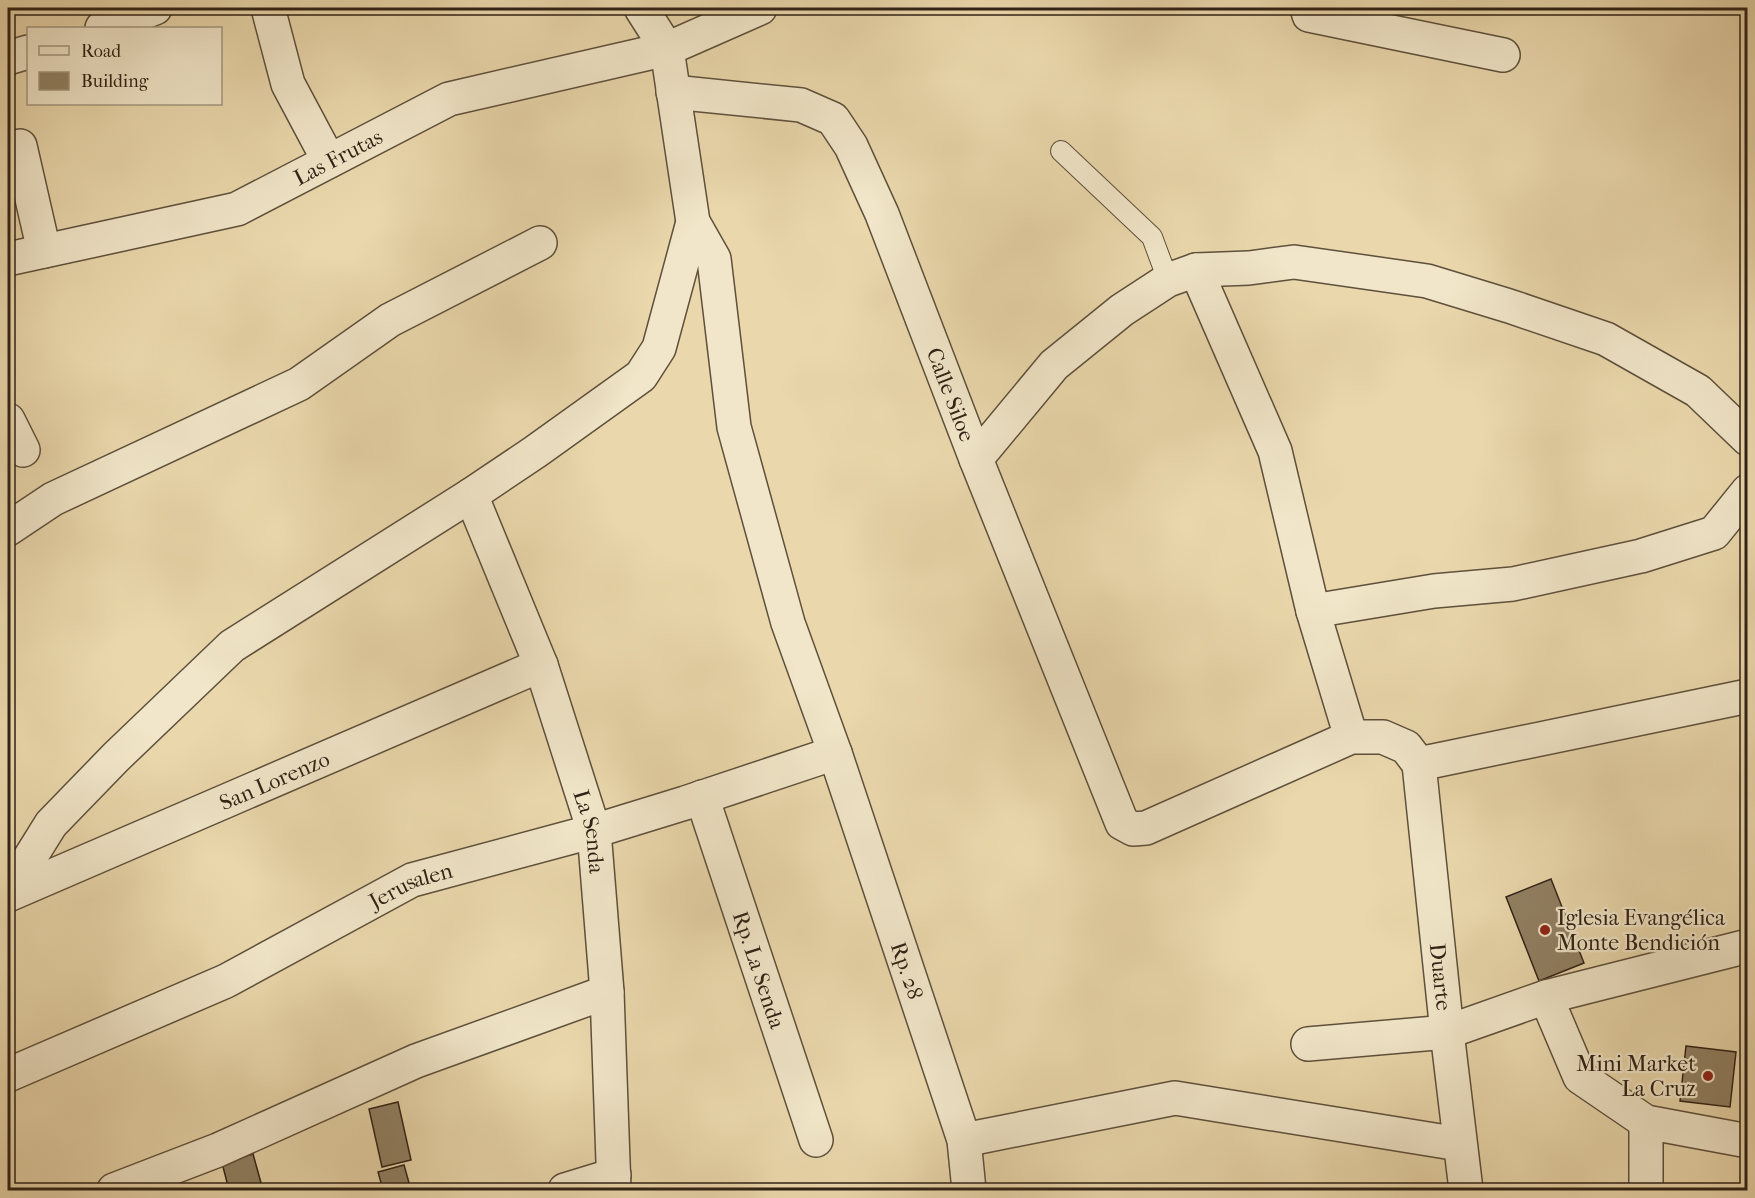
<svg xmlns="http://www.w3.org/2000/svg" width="1755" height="1198" viewBox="0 0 1755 1198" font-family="'IM FELL French Canon',serif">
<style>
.building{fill:#918164;stroke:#302216;stroke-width:1.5}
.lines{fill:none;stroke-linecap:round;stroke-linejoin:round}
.service-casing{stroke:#5e503c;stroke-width:22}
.minor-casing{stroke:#5e503c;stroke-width:36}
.service{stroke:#f1e6c9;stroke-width:20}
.minor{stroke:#f1e6c9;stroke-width:33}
.poi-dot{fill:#8f2418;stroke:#f1e6c9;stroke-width:2}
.labels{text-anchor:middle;stroke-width:4.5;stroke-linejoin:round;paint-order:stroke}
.street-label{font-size:22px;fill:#302216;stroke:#f1e6c9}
.poi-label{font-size:22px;fill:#302216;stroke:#f1e6c9;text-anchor:start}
</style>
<rect width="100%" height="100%" fill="#ead8ac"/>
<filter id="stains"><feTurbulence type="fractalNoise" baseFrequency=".00333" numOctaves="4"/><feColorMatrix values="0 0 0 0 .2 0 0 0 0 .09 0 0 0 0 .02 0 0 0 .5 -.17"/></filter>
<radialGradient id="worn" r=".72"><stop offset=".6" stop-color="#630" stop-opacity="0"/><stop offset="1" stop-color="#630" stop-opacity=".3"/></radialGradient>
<g class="building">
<polygon points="1551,879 1584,963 1539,981 1506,897"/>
<polygon points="1686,1046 1736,1052 1730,1107 1680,1101"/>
<polygon points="398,1102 411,1160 382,1167 369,1109"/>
<polygon points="253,1154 263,1190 229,1190 222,1163"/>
<polygon points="404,1165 411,1190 383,1190 378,1172"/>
</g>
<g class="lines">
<g class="service-casing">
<polyline id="service" points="1061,151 1152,237 1168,280"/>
</g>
<g class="minor-casing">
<g id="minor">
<polyline points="268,8 288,84 329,161"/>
<path id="s1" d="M641 8 667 49 693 222 714 259 734 427 788 623 835 753 964 1140 969 1190"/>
<polyline points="1307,8 1309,15 1503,55"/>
<polyline points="102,28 155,8"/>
<polyline points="8,58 28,52"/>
<path id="s2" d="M673 92 801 105 833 119 851 146 882 214 976 459 1122 823 1133 829 1146 828 1351 737H1383L1406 747 1419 764 1748 696"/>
<polyline points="20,146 44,251"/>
<path id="s3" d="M8 259 237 209 449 99 667 49 760 8"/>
<polyline points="1196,270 1249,268 1294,262 1427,281 1509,306 1606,339 1698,391 1748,439"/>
<polyline points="8,420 23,450"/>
<polyline points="976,459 1054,365 1122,310 1168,280 1196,270 1275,451 1313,611 1351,737"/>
<path id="s4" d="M471 495 541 665 594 831 607 992 614 1190"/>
<polyline points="8,529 53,499 299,384 390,320 540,243"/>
<polyline points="1313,611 1434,591 1513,584 1641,556 1714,533 1748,491"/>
<path id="s5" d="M1419 764 1447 1032 1466 1190"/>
<path id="s6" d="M702 797 816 1140"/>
<polyline points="8,893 51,824 116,757 232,646 471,495 535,452 641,376 659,348 693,222"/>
<path id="s7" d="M8 895 541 665"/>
<polyline points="1546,997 1580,1077 1646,1122 1748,1141"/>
<polyline points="1308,1044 1447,1032 1546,997 1748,946"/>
<path id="s8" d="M8 1075 226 981 412 880 594 831 685 803 835 753"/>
<polyline points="964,1140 1175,1098 1459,1144"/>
<polyline points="114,1190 218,1150 416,1061 607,992"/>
<polyline points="565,1190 614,1175"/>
<polyline points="1646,1190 1646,1122"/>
</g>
</g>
<use href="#service" class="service"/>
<use href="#minor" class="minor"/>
</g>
<g class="poi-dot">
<circle cx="1545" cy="930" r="6"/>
<circle cx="1708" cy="1076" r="6"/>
</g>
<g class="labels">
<g class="street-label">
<text dy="8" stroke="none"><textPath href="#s3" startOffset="348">Las Frutas</textPath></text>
<text dy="8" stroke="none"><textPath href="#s2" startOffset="464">Calle Siloe</textPath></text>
<text dy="8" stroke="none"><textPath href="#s7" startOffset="290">San Lorenzo</textPath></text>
<text dy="8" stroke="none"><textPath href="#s4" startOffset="358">La Senda</textPath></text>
<text dy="8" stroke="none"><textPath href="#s8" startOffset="446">Jerusalen</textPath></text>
<text dy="8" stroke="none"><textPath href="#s6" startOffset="182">Rp. La Senda</textPath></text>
<text dy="8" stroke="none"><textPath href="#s1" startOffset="1006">Rp. 28</textPath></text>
<text dy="8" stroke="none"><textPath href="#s5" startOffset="214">Duarte</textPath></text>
</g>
<g class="poi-label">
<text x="1557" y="925">Iglesia Evangélica<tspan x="1557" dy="25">Monte Bendición</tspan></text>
<text x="1696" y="1071" text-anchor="end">Mini Market<tspan x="1696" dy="25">La Cruz</tspan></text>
</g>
</g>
<rect width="1755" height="1198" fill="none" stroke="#ead8ac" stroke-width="30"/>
<rect x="9" y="9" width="1737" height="1180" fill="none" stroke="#302216" stroke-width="3"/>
<rect x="15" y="15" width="1725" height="1168" fill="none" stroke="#302216" stroke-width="1.5"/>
<rect x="27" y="27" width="195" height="78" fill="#f1e6c9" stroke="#a49881" stroke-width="1.5"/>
<rect x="39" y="46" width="30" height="9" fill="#f1e6c9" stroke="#a49881" stroke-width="1.5"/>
<text x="81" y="57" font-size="18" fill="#302216">Road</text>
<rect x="39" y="72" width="30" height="18" fill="#918164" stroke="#a49881" stroke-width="1.5"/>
<text x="81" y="87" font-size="18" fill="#302216">Building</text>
<rect width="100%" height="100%" filter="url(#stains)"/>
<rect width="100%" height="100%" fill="url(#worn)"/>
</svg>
